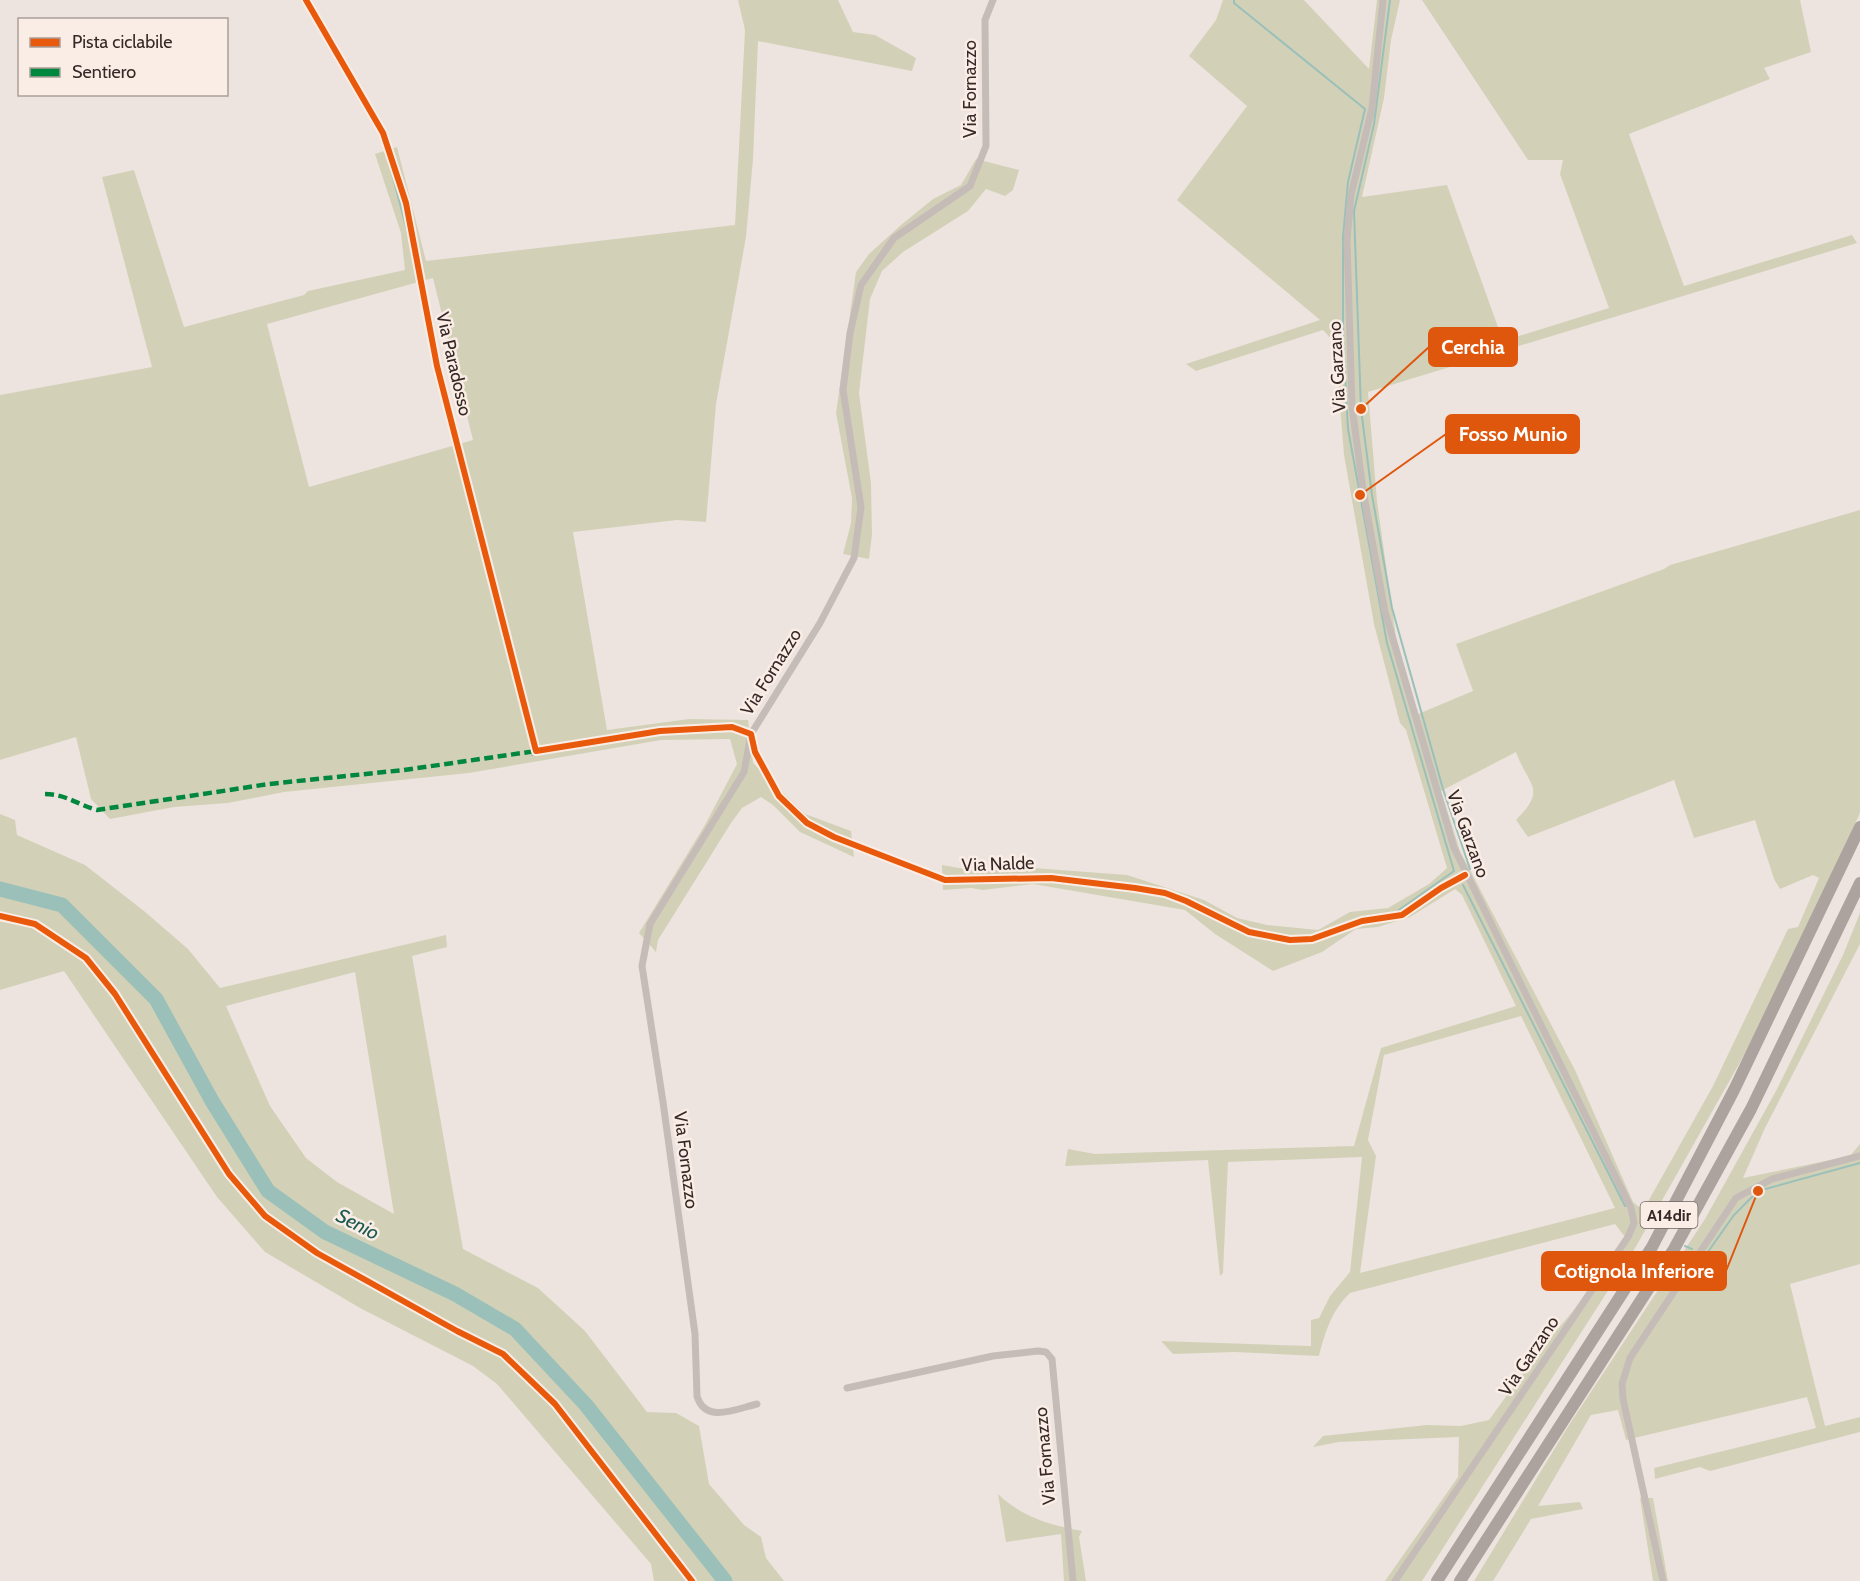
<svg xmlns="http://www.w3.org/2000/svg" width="1860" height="1581" viewBox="0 0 1860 1581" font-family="Cabin,sans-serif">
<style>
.green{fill:#d2d1b8;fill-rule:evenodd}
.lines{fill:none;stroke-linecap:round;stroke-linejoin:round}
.stream{stroke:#9ac0b9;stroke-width:2}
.river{stroke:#9ac0b9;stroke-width:15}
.street{stroke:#c5bcb8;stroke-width:7}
.highway{stroke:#aca39e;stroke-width:12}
.quiet{stroke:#00873e;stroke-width:4.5;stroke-dasharray:9 4.5;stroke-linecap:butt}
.cycleway-casing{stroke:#faede5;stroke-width:10}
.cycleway{stroke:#e8590c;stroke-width:6}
.labels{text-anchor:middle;stroke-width:5;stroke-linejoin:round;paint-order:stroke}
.shield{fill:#faede5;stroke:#71635f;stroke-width:1.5}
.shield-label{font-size:16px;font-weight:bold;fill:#362826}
.street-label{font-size:18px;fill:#362826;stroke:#faede5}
.water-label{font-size:20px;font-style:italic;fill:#1a5a52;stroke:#faede5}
.leader{fill:none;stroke:#df570d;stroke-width:2}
.callout-dot{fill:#df570d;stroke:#faede5;stroke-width:2}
.callout{fill:#df570d;stroke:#df570d;stroke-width:2}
.callout-label{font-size:20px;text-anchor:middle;font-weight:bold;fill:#fff}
</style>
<rect width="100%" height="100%" fill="#ede4df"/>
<g class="green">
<path d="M738 0H838L853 32 875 35 916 58 912 71 758 41 753 159 746 237 716 404 706 522 677 520 573 532 607 730 689 719 748 720 753 763 805 814 851 831 854 857 800 832 773 805 761 797 742 808 731 823 658 940 656 952 639 933 705 825 737 764 730 739 661 740 469 773 284 792 228 803 174 807 110 819 91 799 76 737 0 760V395L152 367 102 177 134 170 184 327 304 295 308 291 405 270 401 233 375 154 397 147 426 261 735 225 745 30ZM433 278 473 440 309 487 267 324Z"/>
<path d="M1223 0H1304L1369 69 1377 0H1400L1391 40 1384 98 1362 197 1447 185 1503 341 1609 308 1560 174 1563 160H1528L1422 0H1800L1811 52 1764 68 1770 79 1629 134 1684 286 1852 235 1857 243 1368 392 1377 501 1396 637 1418 714 1473 691 1456 644 1664 569 1670 565 1860 510V813L1765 1018 1634 1250 1422 1581H1385L1458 1477 1459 1437 1339 1442 1313 1447 1323 1436 1427 1425 1461 1426 1489 1420 1536 1355 1573 1311 1625 1237 1615 1224 1350 1293C1332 1310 1325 1332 1319 1356L1235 1352 1173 1354 1161 1341 1311 1346V1320L1319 1318 1330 1296 1350 1272 1362 1157 1228 1162 1223 1273 1220 1276 1208 1160 1065 1166 1068 1149 1095 1154 1354 1146 1381 1048 1516 1006 1462 895 1455 889 1410 917 1378 927 1356 929 1322 952 1273 971 1215 934 1185 910 1033 884 983 890 971 888 943 890 942 865 982 872 1020 867 1127 875 1204 900 1237 918 1267 925 1318 930 1350 912 1388 908 1429 884 1447 868 1406 730 1400 723 1374 624 1344 455 1335 343 1323 330 1196 371 1186 364 1320 320 1177 200 1247 106 1189 56 1216 20ZM1516 752C1528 786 1548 788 1516 820L1528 837 1674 780 1694 838 1755 820 1774 879 1780 889 1813 875 1819 878 1798 927 1788 929 1713 1086 1645 1207H1639L1633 1202 1575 1070 1460 851 1441 791ZM1521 1016 1615 1208 1360 1273 1376 1156 1368 1140 1384 1055Z"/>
<polygon points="976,159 1019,170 1013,190 1005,196 986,189 968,211 903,252 882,271 870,299 859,393 871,483 872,535 869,559 843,554 851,523 852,498 836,413 856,272 869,254 901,225 933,199 961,185"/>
<path d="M0 814 15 820 17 835 85 865 144 911 188 949 220 988 446 935 447 947 412 956 463 1249 538 1288 585 1331 647 1412 676 1413 699 1426 709 1484 744 1525 761 1537 766 1558 784 1581H654L651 1564 497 1384 473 1366 360 1308 265 1252 217 1197 64 971 0 990ZM355 972 394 1214 337 1182 306 1158 270 1106 226 1006Z"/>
<polygon points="1860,913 1860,944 1765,1128 1743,1178 1850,1156 1860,1144 1860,1264 1790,1284 1825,1426 1860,1417 1860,1432 1710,1471 1700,1467 1655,1479 1654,1468 1816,1428 1807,1397 1626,1440 1618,1410 1591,1415 1538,1506 1580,1502 1583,1509 1531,1519 1493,1581 1474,1581 1569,1425 1705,1219 1776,1091 1843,955"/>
<path d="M998 1494C1022 1517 1050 1525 1082 1531L1079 1537 1086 1581H1064L1061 1534 1006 1542Z"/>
<polygon points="1640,1498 1653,1498 1668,1581 1653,1581"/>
</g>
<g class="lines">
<g class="stream">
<polyline points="1234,0 1234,3 1365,109 1348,182 1343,237 1343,339 1348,429 1387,643 1454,871 1396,912 1350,921"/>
<polyline points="1390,0 1374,124 1354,211 1361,409 1372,495 1392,608 1443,789 1470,869"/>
<polyline points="377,128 385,148"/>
<polyline points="389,162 409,238"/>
<polyline points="418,285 426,326"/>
<polyline points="532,755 566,750"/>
<polyline points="1463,885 1625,1206"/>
<polyline points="1641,1223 1652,1228"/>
<polyline points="1685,1246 1692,1249"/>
<polyline points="1705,1256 1734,1215 1758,1191 1860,1163"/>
</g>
<polyline class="river" points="0,889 62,905 156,999 212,1101 268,1191 325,1232 455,1294 515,1329 586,1405 725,1581"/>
<g class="street">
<polyline points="306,0 383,133 406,203 437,366 536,751 660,731 732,727 751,734 755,752 779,796 807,823 834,837 945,880 1051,878 1135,888 1165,893 1186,901 1249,932 1290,940 1312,939 1362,921 1402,915 1441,888 1465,875"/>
<polyline points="1383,0 1372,108 1351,195 1347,240 1352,406 1363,490 1385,612 1454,848 1631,1208 1634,1223 1628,1237 1395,1581"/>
<polyline points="847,1388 993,1356 1038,1351 1046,1352 1052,1359 1073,1581"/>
<path d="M757 1404C736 1409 705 1424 697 1396L695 1334 663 1102 642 966 650 924 744 772 751 734 820 623 854 558 861 507 843 390 850 333 861 285 894 238 970 186 986 146 985 20 993 0"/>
<polyline points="1663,1581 1623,1399 1622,1384 1630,1358 1736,1198 1772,1179 1860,1156"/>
</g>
<g class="highway">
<polyline points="1437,1581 1652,1247 1734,1090 1860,827"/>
<polyline points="1460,1581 1674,1249 1751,1109 1860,883"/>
</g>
<path class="quiet" d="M45 794C66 794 78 805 97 810L269 784 404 770 536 751"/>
<g class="cycleway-casing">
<g id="cycleway">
<polyline points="306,0 383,133 406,203 437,366 536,751 660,731 732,727 751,734 755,752 779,796 807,823 834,837 945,880 1051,878 1135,888 1165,893 1186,901 1249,932 1290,940 1312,939 1362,921 1402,915 1441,888 1465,875"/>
<polyline points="0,916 35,924 86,958 115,994 229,1174 265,1216 317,1253 457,1331 503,1354 555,1404 692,1581"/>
</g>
</g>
<use href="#cycleway" class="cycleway"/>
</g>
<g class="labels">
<rect class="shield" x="1640.5" y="1202" width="57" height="26" rx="4.5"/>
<g class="shield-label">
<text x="1669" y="1221">A14dir</text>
</g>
<g class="street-label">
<text transform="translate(970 89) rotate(-90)" y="6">Via Fornazzo</text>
<text transform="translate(454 364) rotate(77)" y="6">Via Paradosso</text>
<text transform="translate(1337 367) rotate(-93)" y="6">Via Garzano</text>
<text transform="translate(771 672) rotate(-58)" y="6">Via Fornazzo</text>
<text transform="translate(1468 834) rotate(70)" y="6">Via Garzano</text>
<text transform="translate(998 864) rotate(-2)" y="6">Via Nalde</text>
<text transform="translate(686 1160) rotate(83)" y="6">Via Fornazzo</text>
<text transform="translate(1529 1356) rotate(-56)" y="6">Via Garzano</text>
<text transform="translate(1045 1456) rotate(-95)" y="6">Via Fornazzo</text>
</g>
<g class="water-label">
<text transform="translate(358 1224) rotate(27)" y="7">Senio</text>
</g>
</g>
<path class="leader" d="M1361 409L1429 347M1360 495L1446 434M1758 1191L1726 1271"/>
<g class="callout-dot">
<circle cx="1361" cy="409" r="6"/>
<circle cx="1360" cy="495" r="6"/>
<circle cx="1758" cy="1191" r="6"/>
</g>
<g class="callout">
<rect x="1429" y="328" width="88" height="38" rx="6"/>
<rect x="1446" y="415" width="133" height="38" rx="6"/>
<rect x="1542" y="1252" width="184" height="38" rx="6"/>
</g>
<g class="callout-label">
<text x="1473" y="354">Cerchia</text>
<text x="1513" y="441">Fosso Munio</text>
<text x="1634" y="1278">Cotignola Inferiore</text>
</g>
<rect x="18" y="18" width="210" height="78" fill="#faede5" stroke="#ac9e99" stroke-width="1.5"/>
<rect x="30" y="38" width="30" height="9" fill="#e8590c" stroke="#ac9e99" stroke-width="1.5"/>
<text x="72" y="48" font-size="18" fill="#362826">Pista ciclabile</text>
<rect x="30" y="68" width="30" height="9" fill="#00873e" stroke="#ac9e99" stroke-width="1.5"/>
<text x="72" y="78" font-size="18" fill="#362826">Sentiero</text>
</svg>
